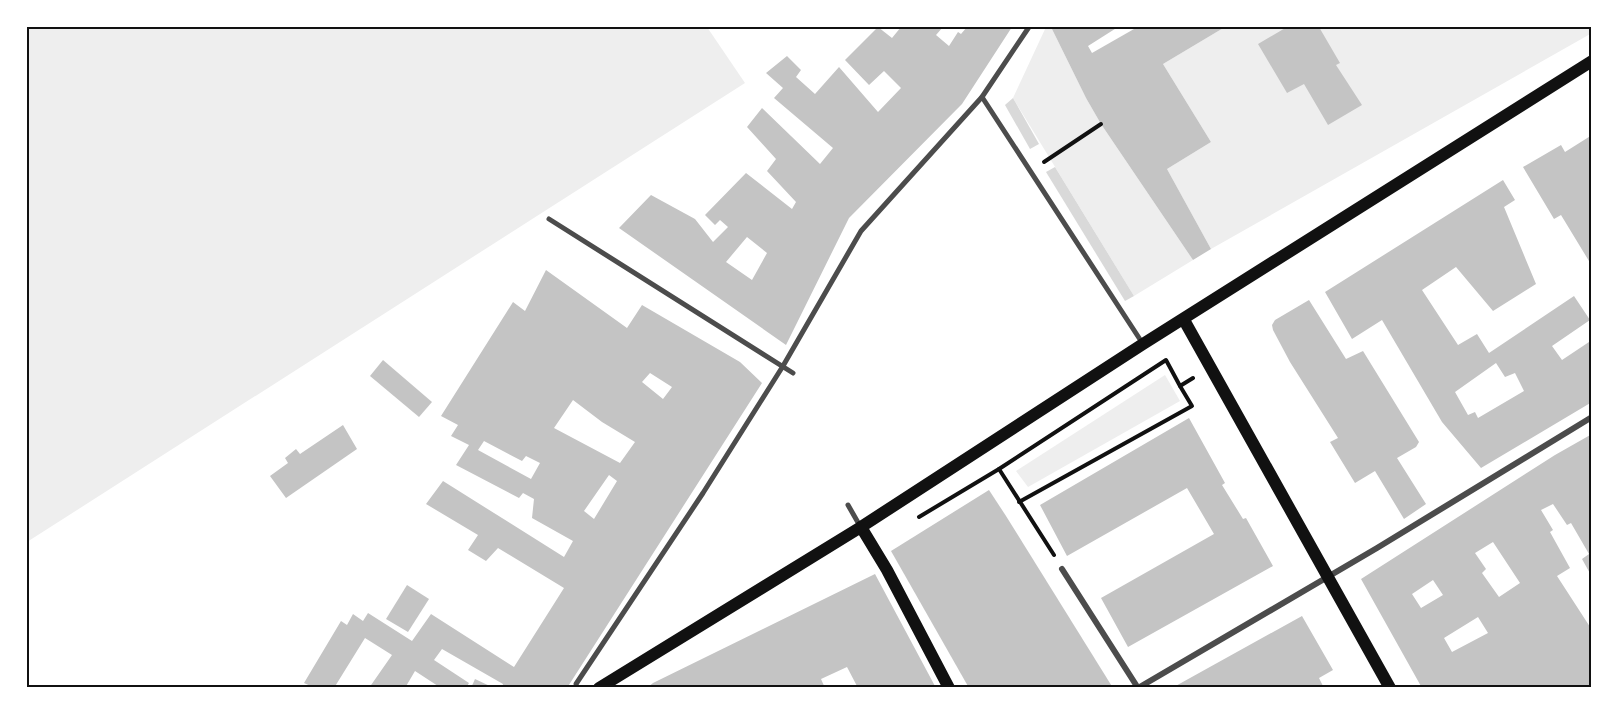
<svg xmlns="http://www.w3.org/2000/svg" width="1619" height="715" viewBox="0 0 1619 715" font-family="Lato,sans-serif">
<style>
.green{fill:#eee}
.water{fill:#d9d9d9}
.building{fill:#c4c4c4;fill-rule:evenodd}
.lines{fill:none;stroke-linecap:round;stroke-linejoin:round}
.path{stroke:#111;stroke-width:4}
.pedestrian{stroke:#4c4c4c;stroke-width:5}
.minor{stroke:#4c4c4c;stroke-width:6}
.secondary{stroke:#111;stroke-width:12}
.neatline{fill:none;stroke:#111;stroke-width:2}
</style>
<rect width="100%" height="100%" fill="#fff"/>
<g class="green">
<polygon points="27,27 707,27 745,83 27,542"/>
<polygon points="1046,27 1051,27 1086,98 1101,124 1193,260 1134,296 1013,98"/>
<polygon points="1225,27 1592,27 1592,33 1211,249 1167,169 1211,142 1163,64"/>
<polygon points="1165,375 1180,401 1028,487 1016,471"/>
</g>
<g class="water">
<polygon points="1013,98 1039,144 1030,149 1005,105"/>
<polygon points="1055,167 1134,296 1125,301 1046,172"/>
</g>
<g class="building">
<path d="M878 27 892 38 901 27H943L936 35 949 46 958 32 961 34 967 27H1012L962 104 849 218 786 345 619 228 651 195 695 219 713 242 728 227 720 220 715 225 705 215 746 173 792 209 796 202 767 171 776 159 747 127 762 108 820 164 833 148 774 98 783 88 766 73 787 56 801 70 796 77 815 94 839 67 878 112 901 88 884 71 869 85 845 60ZM747 237 767 253 752 280 726 262Z"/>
<polygon points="1051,27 1118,27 1088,46 1092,53 1134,29 1133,27 1225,27 1163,64 1211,142 1167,169 1211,249 1193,260 1101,124 1086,98"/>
<polygon points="1287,27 1319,27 1340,63 1336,65 1362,105 1328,125 1304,84 1287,93 1258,44"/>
<polygon points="1592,135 1592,266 1561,215 1554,219 1523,167 1561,145 1565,152"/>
<path d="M1503 180 1515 200 1504 207 1536 284 1493 311 1456 267 1422 290 1458 345 1477 334 1489 353 1574 296 1590 320 1552 346 1562 360 1592 340V402L1481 468 1442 422 1382 320 1352 339 1325 292ZM1496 363 1505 377 1515 373 1524 391 1478 418 1475 412 1468 415 1455 392Z"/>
<path d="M546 270 627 328 642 305 740 362 762 383 567 688H502L503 684 442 649 434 660 469 683 466 688H441L415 671 405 688H369L392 655 365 638 334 688H315L304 683 341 621 347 625 353 614 363 621 368 613 412 641 431 614 514 667 564 588 498 548 486 561 468 550 478 535 426 504 443 481 564 557 573 541 532 518 534 499 523 493 519 498 456 465 469 445 451 436 458 425 441 416 513 302 525 311ZM650 373 672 387 663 399 642 382ZM573 400 602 422 635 442 620 463 554 428ZM484 441 522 461 526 456 540 463 531 479 478 450ZM609 475 617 481 594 519 584 511Z"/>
<polygon points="1309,300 1346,359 1363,351 1419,442 1416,447 1397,458 1426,504 1404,519 1375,471 1355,483 1330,442 1338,438 1290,362 1273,330 1272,325 1275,320"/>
<polygon points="383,360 432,402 419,417 370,376"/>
<polygon points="1189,418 1225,483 1222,485 1243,519 1246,518 1273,566 1128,647 1101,598 1214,534 1187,488 1067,556 1040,505"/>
<polygon points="343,425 357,449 286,498 270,476 288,463 285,458 296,449 300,454"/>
<path d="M1592 434V577L1582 559 1589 554 1571 523 1567 525 1553 504 1541 510 1553 530 1550 532 1570 568 1557 576 1592 630V687L1422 688 1361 579 1555 455ZM1493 542 1520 583 1499 597 1482 573 1486 569 1475 553ZM1433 580 1443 595 1421 608 1412 594ZM1478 617 1488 633 1452 652 1444 638Z"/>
<polygon points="989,490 1006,516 1113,688 969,688 891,551"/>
<polygon points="875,574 936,688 858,688 847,667 821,679 825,688 647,688 653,683"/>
<polygon points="407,585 429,599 408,632 386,619"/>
<polygon points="1302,616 1333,670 1319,678 1324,688 1172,688"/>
<polygon points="475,679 494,688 471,688"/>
</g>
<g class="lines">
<g class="path">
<polyline points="1044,162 1101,124"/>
<polyline points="999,469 1054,555"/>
<polyline points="1019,502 1192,406 1180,386"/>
<polyline points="919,517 999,469 1166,360 1180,386 1193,378"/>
</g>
<g class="pedestrian">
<polyline points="982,97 1143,344"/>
<polyline points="549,219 793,373"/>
<polyline points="848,505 860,526"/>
<polyline points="577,688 576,684 703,493 783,366 861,231 982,97 1029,27"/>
</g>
<g class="minor">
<polyline points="1062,569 1138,688"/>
<polyline points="1138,688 1377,548 1592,417"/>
</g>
<g class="secondary">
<polyline points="1184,320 1390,688"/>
<polyline points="861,527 887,570 949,688"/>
<polyline points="599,688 861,527 1143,344 1592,61"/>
</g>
</g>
<rect width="1619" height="715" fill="none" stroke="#ffffff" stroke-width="57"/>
<rect x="28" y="28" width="1562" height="658" class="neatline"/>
</svg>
